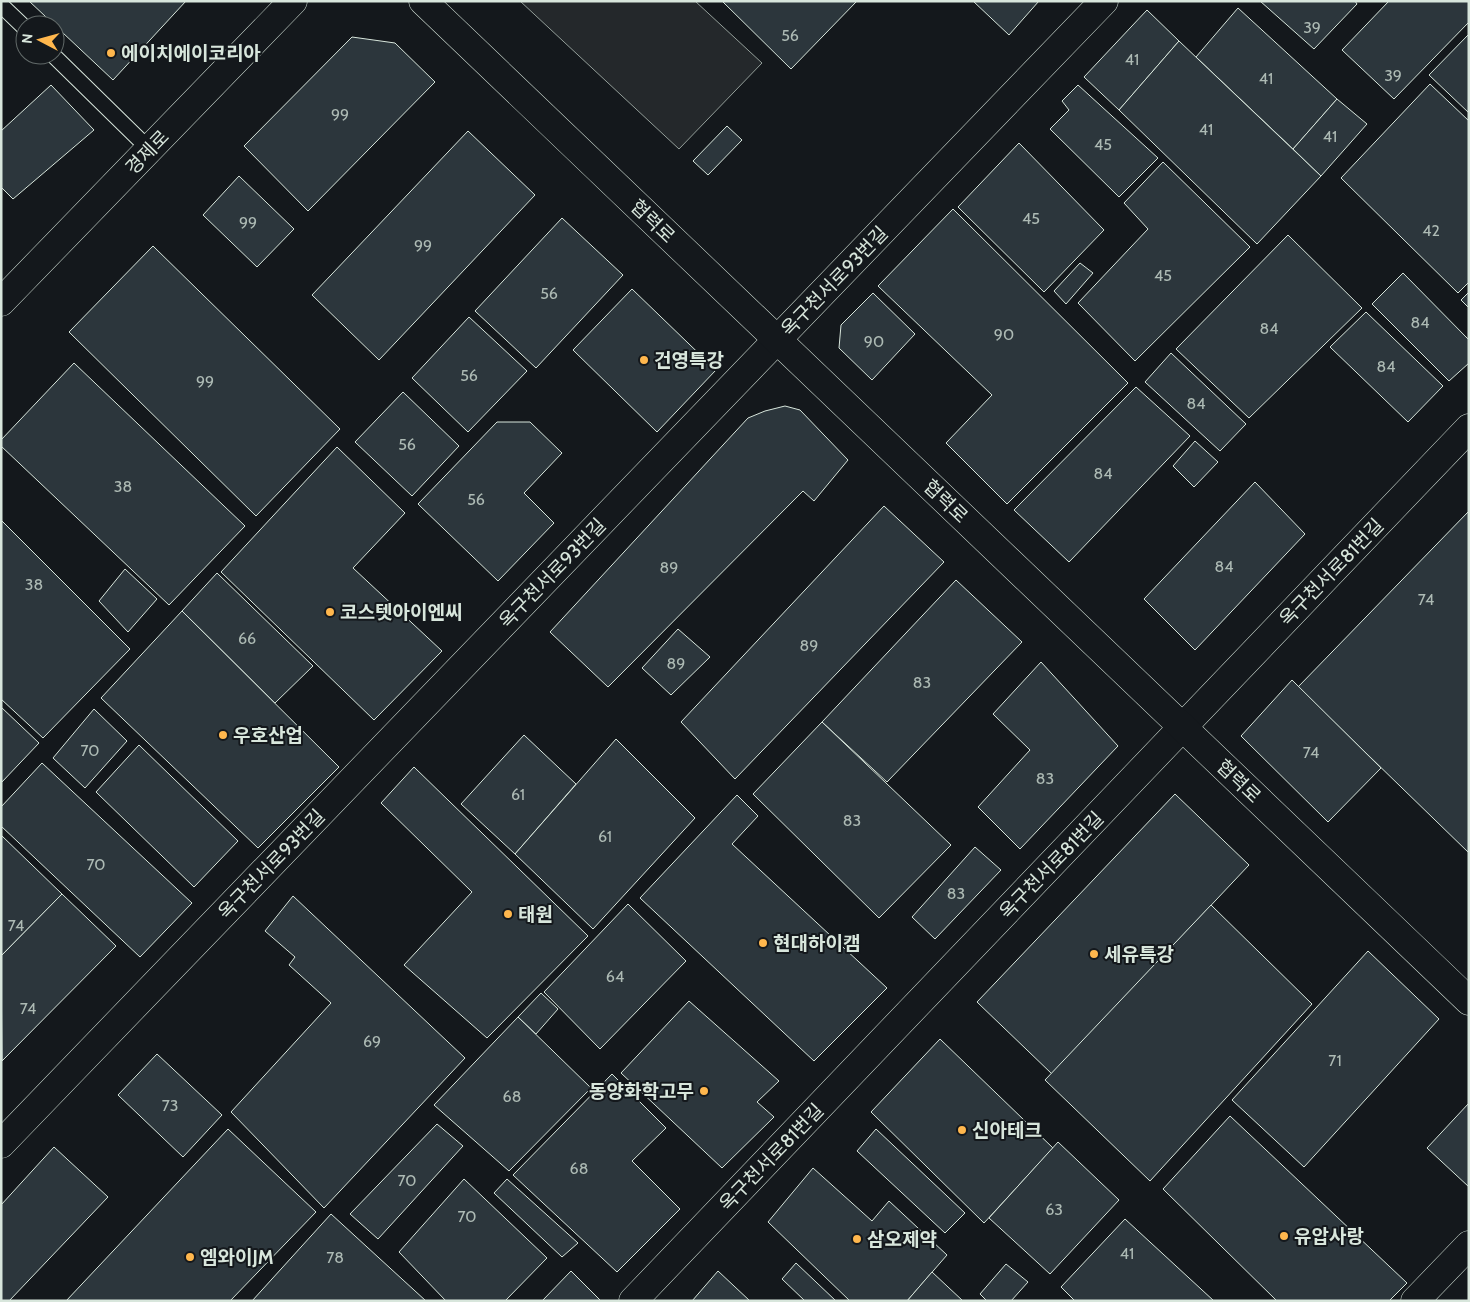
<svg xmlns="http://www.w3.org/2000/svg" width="1470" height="1302" viewBox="0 0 1470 1302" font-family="Cabin,'Noto Sans KR',sans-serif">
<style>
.parking{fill:#24282b;stroke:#939e99}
.building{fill:#2c363c;stroke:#d8e6dc}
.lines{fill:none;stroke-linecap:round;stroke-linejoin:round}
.lane-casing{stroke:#d8e6dc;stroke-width:17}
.street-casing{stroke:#d8e6dc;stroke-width:29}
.secondary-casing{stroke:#d8e6dc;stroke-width:29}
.lane{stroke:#14181c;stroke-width:15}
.street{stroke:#14181c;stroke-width:28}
.secondary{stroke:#14181c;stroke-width:28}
.poi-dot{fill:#ffb74d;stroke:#14181c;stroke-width:2}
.labels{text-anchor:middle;stroke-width:4;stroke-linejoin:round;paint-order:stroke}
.number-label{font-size:16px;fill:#adbab4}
.poi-label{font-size:19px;font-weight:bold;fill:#d8e6dc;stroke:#14181c;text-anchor:start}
.street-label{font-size:19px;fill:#d8e6dc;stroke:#14181c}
</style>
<rect width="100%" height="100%" fill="#14181c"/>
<polygon class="parking" points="520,1 695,1 762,63 679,149"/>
<g class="building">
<polygon points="29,1 186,1 113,80"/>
<polygon points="722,1 857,1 791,69"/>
<polygon points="973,1 1039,1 1009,35"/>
<polygon points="1260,1 1355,1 1357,4 1314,49"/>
<polygon points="1389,1 1469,1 1469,22 1394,99 1342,50"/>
<polygon points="1238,8 1337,99 1293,149 1196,57"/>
<polygon points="1147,10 1179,41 1119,110 1084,77"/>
<polygon points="1469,34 1469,113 1429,75"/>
<polygon points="352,37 395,43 435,82 308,211 244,146"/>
<polygon points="1179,41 1321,176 1257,244 1119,110"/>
<polygon points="1430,84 1469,121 1469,282 1458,293 1341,178"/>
<polygon points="51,85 94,130 13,199 1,187 1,131"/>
<polygon points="1078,85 1158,158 1119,197 1050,129 1069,110 1062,101"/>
<polygon points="1337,99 1367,124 1321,176 1293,149"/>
<polygon points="727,126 742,140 708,175 693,161"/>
<polygon points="468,131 535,195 379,360 312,295"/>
<polygon points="1019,143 1104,230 1044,292 958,207"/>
<polygon points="1163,162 1250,247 1135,361 1078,303 1148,229 1124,203"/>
<polygon points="239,176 294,229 257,267 203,215"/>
<polygon points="953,209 1128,383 1007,504 946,443 992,395 878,286"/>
<polygon points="562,218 623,275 536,368 475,311"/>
<polygon points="1288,235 1362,308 1249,418 1176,349"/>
<polygon points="153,246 340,429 256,516 69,332"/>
<polygon points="1080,263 1093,273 1066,304 1054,291"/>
<polygon points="1403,273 1469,340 1469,363 1449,381 1372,304"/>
<polygon points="632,289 716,370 657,432 573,350"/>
<polygon points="1469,292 1469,308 1461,300"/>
<polygon points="873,293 915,334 872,380 839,348 841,325"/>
<polygon points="1366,312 1443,386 1408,422 1330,347"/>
<polygon points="469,317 527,371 468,432 412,378"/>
<polygon points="1171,353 1246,424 1220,451 1145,382"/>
<polygon points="74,363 245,526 169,605 1,446 1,440"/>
<polygon points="1136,387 1190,436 1069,562 1014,510"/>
<polygon points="403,392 459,446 412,496 355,442"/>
<polygon points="785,406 800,410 848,460 814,501 803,491 608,687 550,632 748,418 765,411"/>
<polygon points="497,422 530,422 562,453 524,493 554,523 498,581 418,504"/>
<polygon points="1195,441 1218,462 1194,487 1173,466"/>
<polygon points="337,447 405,513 353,568 442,651 374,720 221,572"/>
<polygon points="1255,482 1305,534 1195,650 1144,599"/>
<polygon points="884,506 944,562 735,779 681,722"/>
<polygon points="1469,511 1469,853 1298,687"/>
<polygon points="1,520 130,649 43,738 1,699"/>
<polygon points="125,569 157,599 128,632 99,601"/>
<polygon points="217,573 313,666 275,703 182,611"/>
<polygon points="956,580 1022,642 887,782 822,722"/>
<polygon points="182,611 339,767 258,848 101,698"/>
<polygon points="678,629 710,657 671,695 642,668"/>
<polygon points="1041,662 1118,746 1020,849 978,807 1030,750 993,714"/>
<polygon points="1292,680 1381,768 1328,822 1241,736"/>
<polygon points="1,707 39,743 1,783"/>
<polygon points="94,709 127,741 85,788 53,758"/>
<polygon points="822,722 951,845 879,918 753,794"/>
<polygon points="524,735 576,784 515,854 461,804"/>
<polygon points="616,739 695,818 593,929 515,854"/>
<polygon points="139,745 238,841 194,887 96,792"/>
<polygon points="42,763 192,903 140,957 1,826 1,807"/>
<polygon points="414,767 588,936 487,1038 404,965 472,892 381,803"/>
<polygon points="1175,794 1249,865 1052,1074 977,1002"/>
<polygon points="737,795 758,816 732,844 887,988 814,1061 640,898"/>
<polygon points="1,835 62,894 1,956"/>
<polygon points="975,847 1001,870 935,939 912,917"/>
<polygon points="62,894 116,946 2,1061 1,956"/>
<polygon points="293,896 465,1058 324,1208 231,1112 331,1003 289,965 295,957 265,931"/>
<polygon points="628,904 686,961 600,1049 544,992"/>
<polygon points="1211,905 1312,1004 1150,1181 1045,1080"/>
<polygon points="1368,951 1439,1019 1304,1167 1232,1100"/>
<polygon points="541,993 558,1009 536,1034 518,1017"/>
<polygon points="689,1001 779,1081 757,1102 774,1117 722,1168 621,1073"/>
<polygon points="518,1017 591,1088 509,1171 434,1105"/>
<polygon points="940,1039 1053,1148 984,1223 871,1112"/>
<polygon points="157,1054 222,1115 183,1157 118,1095"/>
<polygon points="612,1074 666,1128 632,1161 680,1209 617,1272 513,1175"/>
<polygon points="1469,1103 1469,1187 1427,1148"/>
<polygon points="1230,1116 1407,1283 1389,1301 1277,1301 1163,1189"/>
<polygon points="437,1124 463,1146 378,1239 350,1214"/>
<polygon points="228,1129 316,1212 230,1301 66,1301"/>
<polygon points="876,1129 965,1213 945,1233 857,1151"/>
<polygon points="1058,1142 1119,1200 1050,1274 989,1218"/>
<polygon points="54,1147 108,1197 9,1301 1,1301 1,1205"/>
<polygon points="813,1168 872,1221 889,1201 947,1255 907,1301 850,1301 768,1222"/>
<polygon points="464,1179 547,1258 505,1301 446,1301 399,1252"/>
<polygon points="507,1179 578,1243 562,1257 494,1193"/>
<polygon points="331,1214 426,1301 252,1301"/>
<polygon points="1125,1219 1214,1301 1075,1301 1061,1287"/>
<polygon points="796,1263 836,1301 805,1301 782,1279"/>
<polygon points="1006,1264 1028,1282 1011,1301 987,1301 980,1294"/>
<polygon points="571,1271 600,1300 599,1301 542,1301"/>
<polygon points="718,1271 750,1301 692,1301"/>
<polygon points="932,1272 963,1301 907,1301"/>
</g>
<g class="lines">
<g class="lane-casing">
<g id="lane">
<polyline points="1,5 25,28"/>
<polyline points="53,55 149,149"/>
</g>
</g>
<g class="street-casing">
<g id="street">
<polyline points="1,1144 1104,1"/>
<polyline points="633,1301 1469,428"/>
<polyline points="1415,1301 1469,1245"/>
</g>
</g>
<g class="secondary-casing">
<g id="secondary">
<polyline points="423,1 1469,1001"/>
<polyline points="1,302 293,1"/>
</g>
</g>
<use href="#lane" class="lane"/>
<use href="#street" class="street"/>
<use href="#secondary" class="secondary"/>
</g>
<g class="poi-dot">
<circle cx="111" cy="53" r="5"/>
<circle cx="644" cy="360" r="5"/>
<circle cx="330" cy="612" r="5"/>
<circle cx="223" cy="735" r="5"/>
<circle cx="508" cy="914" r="5"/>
<circle cx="763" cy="943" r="5"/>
<circle cx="1094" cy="954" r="5"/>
<circle cx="704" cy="1091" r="5"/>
<circle cx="962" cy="1130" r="5"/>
<circle cx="1284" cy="1236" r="5"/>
<circle cx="857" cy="1239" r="5"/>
<circle cx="190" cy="1257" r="5"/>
</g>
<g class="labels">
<g class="number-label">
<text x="1312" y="33">39</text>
<text x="790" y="41">56</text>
<text x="1132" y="65">41</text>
<text x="1393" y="81">39</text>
<text x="1266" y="84">41</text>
<text x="340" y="120">99</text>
<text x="1206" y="135">41</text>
<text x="1330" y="142">41</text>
<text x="1103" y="150">45</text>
<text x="1031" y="224">45</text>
<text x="248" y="228">99</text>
<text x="1431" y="236">42</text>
<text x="423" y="251">99</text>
<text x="1163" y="281">45</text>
<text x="549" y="299">56</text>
<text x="1420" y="328">84</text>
<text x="1269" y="334">84</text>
<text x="1004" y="340">90</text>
<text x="874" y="347">90</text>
<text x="1386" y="372">84</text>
<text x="469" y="381">56</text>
<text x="205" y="387">99</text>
<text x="1196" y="409">84</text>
<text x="407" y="450">56</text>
<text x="1103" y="479">84</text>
<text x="123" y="492">38</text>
<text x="476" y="505">56</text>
<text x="1224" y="572">84</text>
<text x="669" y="573">89</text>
<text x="34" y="590">38</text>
<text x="1426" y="605">74</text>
<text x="247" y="644">66</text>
<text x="809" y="651">89</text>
<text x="676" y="669">89</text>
<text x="922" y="688">83</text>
<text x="90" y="756">70</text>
<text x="1311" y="758">74</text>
<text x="1045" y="784">83</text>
<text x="518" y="800">61</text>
<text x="852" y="826">83</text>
<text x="605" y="842">61</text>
<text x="96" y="870">70</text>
<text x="956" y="899">83</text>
<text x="16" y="931">74</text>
<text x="615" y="982">64</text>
<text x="28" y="1014">74</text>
<text x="372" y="1047">69</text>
<text x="1335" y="1066">71</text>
<text x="512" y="1102">68</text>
<text x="170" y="1111">73</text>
<text x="579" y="1174">68</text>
<text x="407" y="1186">70</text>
<text x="1054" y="1215">63</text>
<text x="467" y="1222">70</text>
<text x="1127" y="1259">41</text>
<text x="335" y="1263">78</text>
</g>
<g class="poi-label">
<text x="121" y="60">에이치에이코리아</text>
<text x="654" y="367">건영특강</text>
<text x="340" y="619">코스텟아이엔씨</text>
<text x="233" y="742">우호산업</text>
<text x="518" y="921">태원</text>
<text x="773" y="950">현대하이캠</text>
<text x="1104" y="961">세유특강</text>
<text x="694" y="1098" text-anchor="end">동양화학고무</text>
<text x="972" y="1137">신아테크</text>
<text x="1294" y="1243">유압사랑</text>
<text x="867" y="1246">삼오제약</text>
<text x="200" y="1264">엠와이JM</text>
</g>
<g class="street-label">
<text transform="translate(147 152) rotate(-46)" y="7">경제로</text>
<text transform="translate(653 221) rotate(44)" y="7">협력로</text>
<text transform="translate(834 281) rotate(-46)" y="7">옥구천서로93번길</text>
<text transform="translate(946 501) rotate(44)" y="7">협력로</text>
<text transform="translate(1331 572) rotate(-46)" y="7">옥구천서로81번길</text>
<text transform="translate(552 573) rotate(-46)" y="7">옥구천서로93번길</text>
<text transform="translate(1239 781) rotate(44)" y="7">협력로</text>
<text transform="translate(271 864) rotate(-46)" y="7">옥구천서로93번길</text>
<text transform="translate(1051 865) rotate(-46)" y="7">옥구천서로81번길</text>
<text transform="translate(771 1157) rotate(-46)" y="7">옥구천서로81번길</text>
</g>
</g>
<rect width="1470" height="1302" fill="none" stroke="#d8e6dc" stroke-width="5"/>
<g transform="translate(40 40) rotate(276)"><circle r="24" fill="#14181c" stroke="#626a69"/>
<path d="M0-4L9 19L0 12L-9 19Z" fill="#ffb74d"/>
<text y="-8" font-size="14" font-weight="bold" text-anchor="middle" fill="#d8e6dc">N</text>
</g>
</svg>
